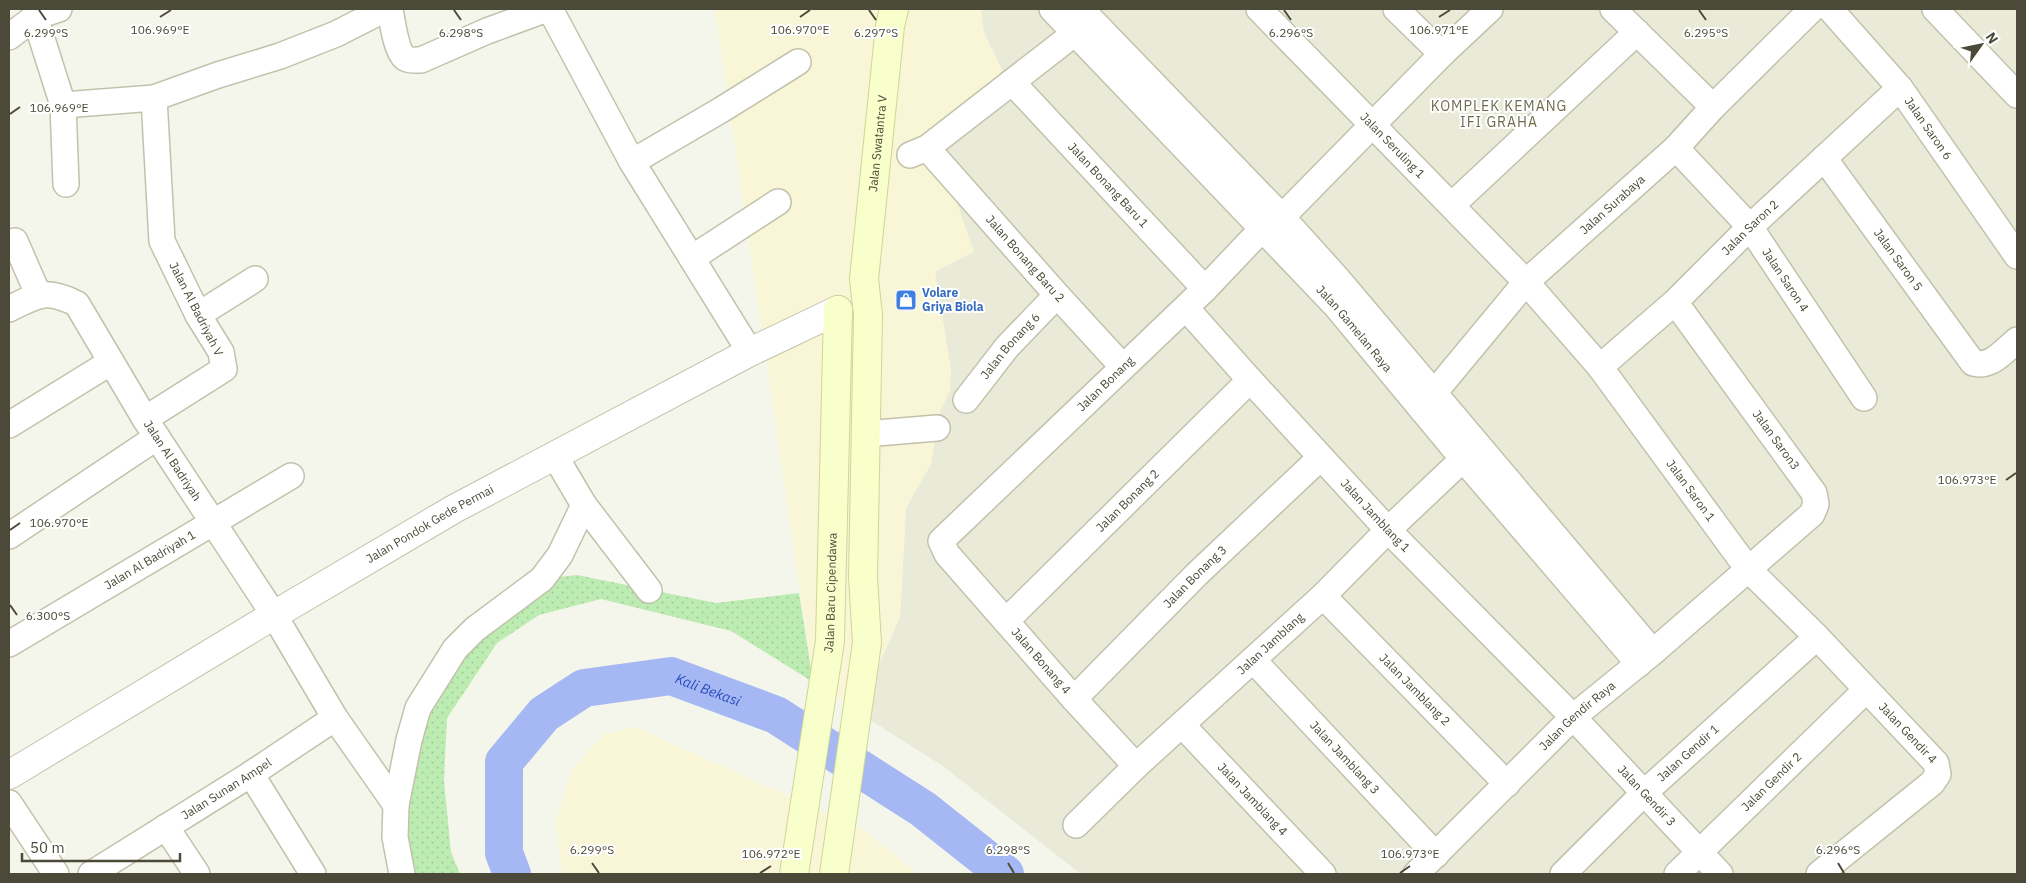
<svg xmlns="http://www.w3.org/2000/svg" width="2026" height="883" viewBox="0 0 2026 883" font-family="'IBM Plex Sans',sans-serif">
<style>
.residential{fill:#e9ead8}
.commercial{fill:#f8f6d6}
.grass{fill:url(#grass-dots)}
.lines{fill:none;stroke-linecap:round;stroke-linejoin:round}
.river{stroke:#a5b8f4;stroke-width:38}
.minor-casing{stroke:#c2c2ac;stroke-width:28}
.tertiary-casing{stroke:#c2c2ac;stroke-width:30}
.secondary-casing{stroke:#ced596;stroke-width:30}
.minor{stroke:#fff;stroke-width:25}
.tertiary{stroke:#fff;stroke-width:28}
.secondary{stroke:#f9ffcb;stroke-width:28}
.ticks{fill:none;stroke:#4b4a38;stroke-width:2}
.labels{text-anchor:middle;stroke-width:4;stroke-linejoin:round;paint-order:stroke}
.street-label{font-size:12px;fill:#4b4a38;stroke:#fff}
.shop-label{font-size:12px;font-weight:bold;fill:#366cbe;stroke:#fff;text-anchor:start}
.neighbourhood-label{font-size:14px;letter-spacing:1px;fill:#6e6d4e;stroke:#fff}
.water-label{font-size:14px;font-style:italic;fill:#2a4bbe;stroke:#fff}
.ticks-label{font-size:12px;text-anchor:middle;fill:#4b4a38;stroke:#fff;stroke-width:4;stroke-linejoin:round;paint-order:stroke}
</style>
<defs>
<pattern id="grass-dots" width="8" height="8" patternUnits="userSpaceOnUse" patternTransform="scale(1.25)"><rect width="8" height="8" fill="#bdecb2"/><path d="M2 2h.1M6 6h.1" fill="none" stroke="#a4cc9a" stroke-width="1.8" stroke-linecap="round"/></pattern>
</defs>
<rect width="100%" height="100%" fill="#f5f6eb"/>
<polygon class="residential" points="981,9 2017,9 2017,874 1081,874 944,767 858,712 900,617 906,508 931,464 938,417 951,371 935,272 939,150 1009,84 984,33"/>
<g class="commercial">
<polygon points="715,9 981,9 984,33 1009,84 939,150 974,252 935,272 951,371 950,390 938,417 931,464 906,508 900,617 858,712 813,682"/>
<polygon points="635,727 862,829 918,874 562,874 556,822 571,771 604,734"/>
</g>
<polygon class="grass" points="577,575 716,603 799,593 813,682 731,631 601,599 539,615 497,643 447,718 444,781 451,852 460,874 402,874 395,837 418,708 455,649 542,579"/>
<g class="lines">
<path class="river" id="s1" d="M512 874 504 853V762L544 714 584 688 671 676 776 715 923 809 1005 874"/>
<g class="minor-casing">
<g id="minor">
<path d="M390 9C392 20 396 51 405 58 410 61 416 60 421 60L487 31 547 9"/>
<polyline points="550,9 632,162 750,352"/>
<path id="s2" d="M1052 9 1336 306 1463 459 1639 664"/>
<polyline points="1081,9 1282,217 1337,278 1653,652"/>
<path id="s3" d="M1259 9 1526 282 1600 367 1748 569 1817 637 1936 763 1938 774 1932 783 1819 874"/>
<polyline points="1396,9 1442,54"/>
<polyline points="1613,9 1713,107"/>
<path id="s4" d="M1830 9 1900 88 2017 256"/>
<polyline points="1935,9 2017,95"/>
<polyline points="35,17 63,105 154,98 218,75 280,56 336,34 385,9"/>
<polyline points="9,37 35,17 59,9"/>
<path id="s5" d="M1012 82 1205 289"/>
<polyline points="63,105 66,184"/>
<path id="s6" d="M927 148 1057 295 1123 367"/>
<path id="s7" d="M1676 148 1750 227 1864 398"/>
<polyline points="910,155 927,148 1088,23"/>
<path id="s8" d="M1824 158 1973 363C1991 368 2004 351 2017 340"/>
<polyline points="632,162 721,110 798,62"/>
<polyline points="1452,205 1637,32"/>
<polyline points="15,241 38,294"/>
<polyline points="692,258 778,202"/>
<path id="s9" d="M1186 308 1250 380 1388 530 1573 717 1720 874"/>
<path id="s10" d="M9 309C37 295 46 288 77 304L145 419 274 615 335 718 396 805"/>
<polyline points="198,315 255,279"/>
<path id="s11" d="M1600 367 1675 302 1750 227 1900 88"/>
<path id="s12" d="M966 400 1007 347 1057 295"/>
<path id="s13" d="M1423 403 1434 393 1526 282 1676 148 1713 107 1812 9"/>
<polyline points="145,419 224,369 221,352 198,315 162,241 154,98"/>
<polyline points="9,425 111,362"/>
<polyline points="865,434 937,428"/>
<polyline points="584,505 649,590"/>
<polyline points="9,536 157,437"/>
<path id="s14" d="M1323 596 1507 784"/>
<path id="s15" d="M1006 621 1250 380"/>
<path id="s16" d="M9 644 291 476"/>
<path id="s17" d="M1253 660 1436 855"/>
<path id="s18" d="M1074 699 1197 574 1320 458"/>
<path id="s19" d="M1183 726 1323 874"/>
<path id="s20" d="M1136 766 1074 699 947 554 941 541 1205 289 1262 229 1282 217 1442 54 1490 9"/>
<polyline points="251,774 313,874"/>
<polyline points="9,803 56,874"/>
<path id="s21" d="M1076 825 1136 766 1323 596 1388 530 1463 459"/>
<polyline points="166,827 197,874"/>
<path id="s22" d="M91 874 251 774 335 718"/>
<polyline points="402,874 395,837 396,805 409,740 418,708 455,649 475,629 542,579 560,555 584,505 555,456"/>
<path id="s23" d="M1416 874 1573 717 1653 652 1812 514 1816 504 1814 493 1675 302"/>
<path id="s24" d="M1563 874 1644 793 1817 637"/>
<path id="s25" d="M1677 874 1866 690"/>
</g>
</g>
<g class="tertiary-casing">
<g id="tertiary">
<path id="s26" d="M9 775 274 615 454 509 750 352 838 310"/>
</g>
</g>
<g class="secondary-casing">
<g id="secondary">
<path id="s27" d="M794 874 830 641 838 310"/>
<path id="s28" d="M834 874 867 643 863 577 868 315 864 279 890 26 894 9"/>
</g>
</g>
<use href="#minor" class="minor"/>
<use href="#tertiary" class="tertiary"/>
<use href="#secondary" class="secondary"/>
</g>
<path class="ticks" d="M39 10 46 20M454 10 461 20M869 10 876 20M1284 10 1291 20M1699 10 1706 20M160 17 171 10M800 17 810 10M1439 17 1450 10M10 114 20 107M2006 480 2016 473M10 530 20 523M10 605 17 615M592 863 599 873M1008 863 1014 873M1838 863 1844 873M760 873 771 866M1400 873 1410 866"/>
<defs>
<g id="shop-square" transform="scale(1.125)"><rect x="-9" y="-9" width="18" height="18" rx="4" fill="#3f7fe0" stroke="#fff"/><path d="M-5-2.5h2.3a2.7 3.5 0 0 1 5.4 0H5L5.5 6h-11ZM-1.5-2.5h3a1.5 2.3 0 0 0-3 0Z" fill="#fff"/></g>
</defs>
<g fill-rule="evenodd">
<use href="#shop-square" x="906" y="300"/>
</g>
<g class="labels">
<g class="street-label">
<text dy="4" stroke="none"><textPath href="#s4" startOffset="155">Jalan Saron 6</textPath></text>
<text dy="4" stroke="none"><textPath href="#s28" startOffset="734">Jalan Swatantra V</textPath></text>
<text dy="4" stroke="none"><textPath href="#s3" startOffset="191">Jalan Seruling 1</textPath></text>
<text dy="4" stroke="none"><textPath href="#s5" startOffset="141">Jalan Bonang Baru 1</textPath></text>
<text dy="4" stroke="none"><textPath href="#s13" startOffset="275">Jalan Surabaya</textPath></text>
<text dy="4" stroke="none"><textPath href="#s11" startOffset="205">Jalan Saron 2</textPath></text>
<text dy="4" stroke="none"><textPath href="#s6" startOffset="148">Jalan Bonang Baru 2</textPath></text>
<text dy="4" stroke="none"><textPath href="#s8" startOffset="126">Jalan Saron 5</textPath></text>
<text dy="4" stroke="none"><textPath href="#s7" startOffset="172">Jalan Saron 4</textPath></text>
<text transform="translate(196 309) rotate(63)" y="4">Jalan Al Badriyah V</text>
<text dy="4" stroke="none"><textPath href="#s2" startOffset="440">Jalan Gamelan Raya</textPath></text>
<text dy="4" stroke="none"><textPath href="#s12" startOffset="70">Jalan Bonang 6</textPath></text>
<text dy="4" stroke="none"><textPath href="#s20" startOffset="526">Jalan Bonang</textPath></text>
<text transform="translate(1776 440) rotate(54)" y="4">Jalan Saron3</text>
<text dy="4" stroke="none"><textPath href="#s10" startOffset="256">Jalan Al Badriyah</textPath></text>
<text dy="4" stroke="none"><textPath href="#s3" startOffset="648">Jalan Saron 1</textPath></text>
<text dy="4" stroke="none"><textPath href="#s15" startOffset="171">Jalan Bonang 2</textPath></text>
<text dy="4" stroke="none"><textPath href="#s9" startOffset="281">Jalan Jamblang 1</textPath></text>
<text dy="4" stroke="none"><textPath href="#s26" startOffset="490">Jalan Pondok Gede Permai</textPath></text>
<text dy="4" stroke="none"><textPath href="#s16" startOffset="164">Jalan Al Badriyah 1</textPath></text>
<text dy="4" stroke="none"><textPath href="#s18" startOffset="172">Jalan Bonang 3</textPath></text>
<text dy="4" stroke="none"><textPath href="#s27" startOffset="284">Jalan Baru Cipendawa</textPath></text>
<text dy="4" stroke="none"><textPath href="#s21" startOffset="266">Jalan Jamblang</textPath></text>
<text transform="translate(1041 661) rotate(49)" y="4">Jalan Bonang 4</text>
<text dy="4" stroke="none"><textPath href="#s14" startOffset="131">Jalan Jamblang 2</textPath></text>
<text dy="4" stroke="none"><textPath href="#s23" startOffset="226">Jalan Gendir Raya</textPath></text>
<text dy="4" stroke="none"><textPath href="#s3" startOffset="974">Jalan Gendir 4</textPath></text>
<text dy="4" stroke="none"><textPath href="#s24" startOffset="174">Jalan Gendir 1</textPath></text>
<text dy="4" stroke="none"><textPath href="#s17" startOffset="134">Jalan Jamblang 3</textPath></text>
<text dy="4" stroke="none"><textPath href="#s25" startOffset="132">Jalan Gendir 2</textPath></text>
<text dy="4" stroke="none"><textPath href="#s22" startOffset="160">Jalan Sunan Ampel</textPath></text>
<text dy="4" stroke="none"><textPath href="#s9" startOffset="671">Jalan Gendir 3</textPath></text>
<text dy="4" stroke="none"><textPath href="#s19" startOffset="101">Jalan Jamblang 4</textPath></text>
</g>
<g class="shop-label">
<text x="922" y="297">Volare<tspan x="922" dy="14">Griya Biola</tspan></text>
</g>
<g class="neighbourhood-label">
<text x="1499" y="111">KOMPLEK KEMANG<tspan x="1499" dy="16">IFI GRAHA</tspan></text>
</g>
<g class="water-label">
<text dy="5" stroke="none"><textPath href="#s1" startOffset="351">Kali Bekasi</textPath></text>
</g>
</g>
<g class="ticks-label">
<text x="160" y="34">106.969°E</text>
<text x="800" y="34">106.970°E</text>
<text x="1439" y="34">106.971°E</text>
<text x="876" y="37">6.297°S</text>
<text x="46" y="37">6.299°S</text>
<text x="461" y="37">6.298°S</text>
<text x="1291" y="37">6.296°S</text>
<text x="1706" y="37">6.295°S</text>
<text x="59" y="112">106.969°E</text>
<text x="1967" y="484">106.973°E</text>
<text x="59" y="527">106.970°E</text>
<text x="48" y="620">6.300°S</text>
<text x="592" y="854">6.299°S</text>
<text x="1008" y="854">6.298°S</text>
<text x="1838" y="854">6.296°S</text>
<text x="771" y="858">106.972°E</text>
<text x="1410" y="858">106.973°E</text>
</g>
<rect width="2026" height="883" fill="none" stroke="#4b4a38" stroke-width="20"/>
<g transform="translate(1981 45) rotate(57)" stroke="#ffffff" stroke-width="4" paint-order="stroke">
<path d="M0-4L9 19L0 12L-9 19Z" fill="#4b4a38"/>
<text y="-8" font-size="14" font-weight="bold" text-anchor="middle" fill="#4b4a38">N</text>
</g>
<path d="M22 853v8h158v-8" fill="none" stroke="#4b4a38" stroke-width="2.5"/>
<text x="30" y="853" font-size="15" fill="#4b4a38" stroke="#ffffff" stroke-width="4" paint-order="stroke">50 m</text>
</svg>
